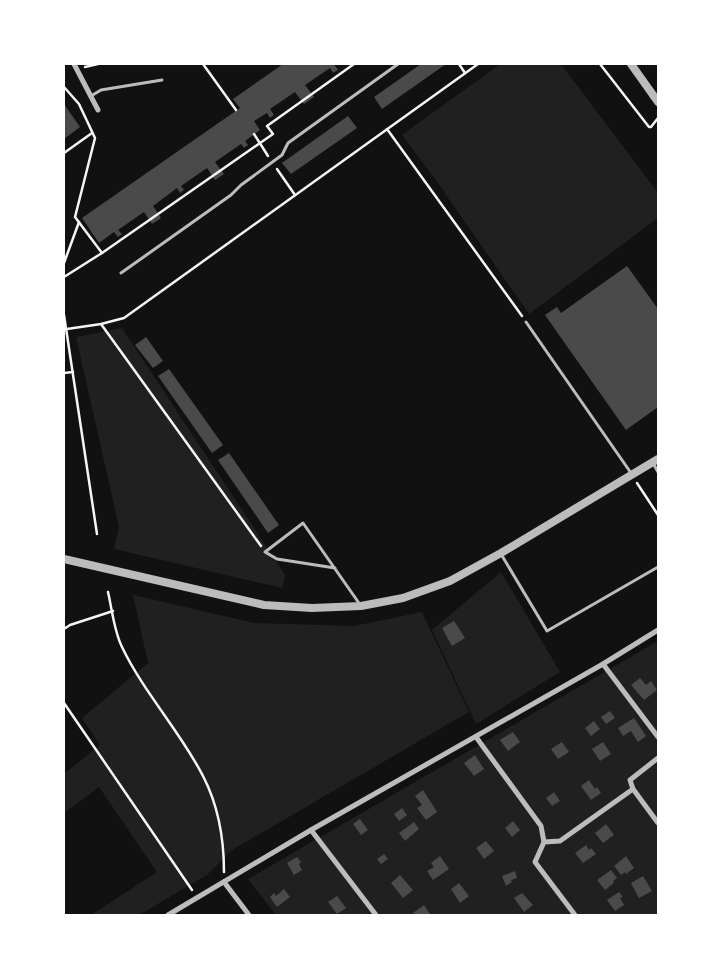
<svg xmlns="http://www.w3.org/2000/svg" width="722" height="979" viewBox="0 0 722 979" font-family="Merriweather,serif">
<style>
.green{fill:#202020}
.building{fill:#4a4a4a}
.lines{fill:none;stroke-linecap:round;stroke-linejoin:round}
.path{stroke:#f5f5f5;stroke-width:2.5}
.service{stroke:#bcbcbc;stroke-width:3}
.minor{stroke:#bcbcbc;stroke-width:5}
.tertiary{stroke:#bcbcbc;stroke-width:8}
</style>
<rect width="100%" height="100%" fill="#111"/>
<g class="green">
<polygon points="500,64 561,64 658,193 658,218 529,314 435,179 402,135"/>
<polygon points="122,328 285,575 282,588 114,549 119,527 76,337"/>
<polygon points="501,572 560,672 476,724 432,630"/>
<polygon points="133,595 254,623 354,626 422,612 469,712 232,850 207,875 139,915 91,915 157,872 99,787 64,813 64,774 100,745 82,718 148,663"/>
<polygon points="658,641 658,915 276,915 248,879"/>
</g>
<g class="building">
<polygon points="283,64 334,64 338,70 333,73 330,68 305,85 314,97 304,104 295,92 270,109 274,115 270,118 267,113 254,121 260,130 245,141 248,145 244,148 241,144 215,162 224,174 215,180 207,168 181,186 184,190 180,193 177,188 153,206 161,218 152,224 144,212 118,230 122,234 118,237 114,232 99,243 82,218 240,108 233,99"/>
<polygon points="421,64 446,64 382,109 374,97"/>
<polygon points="64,104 80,127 64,139"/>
<polygon points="348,116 357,128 291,174 282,163"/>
<polygon points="627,266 658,309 658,407 626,430 545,315 557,307 561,313"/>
<polygon points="146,337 163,361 153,368 135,345"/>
<polygon points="169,369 223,445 212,453 158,376"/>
<polygon points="229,453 279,525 268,533 218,460"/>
<polygon points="454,621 465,638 452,646 442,628"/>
<polygon points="640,678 646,685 651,681 657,690 644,700 631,685"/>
<polygon points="610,711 615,718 606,724 601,717"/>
<polygon points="634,718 646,736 638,742 631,731 623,736 618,728"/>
<polygon points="594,721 600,729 591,736 585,728"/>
<polygon points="513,732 520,742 508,751 500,740"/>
<polygon points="562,742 569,752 558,759 551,749"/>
<polygon points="603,742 611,754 600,761 592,749"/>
<polygon points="475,755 484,769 474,776 464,763"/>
<polygon points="589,780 595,789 597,787 601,793 591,800 581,786"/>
<polygon points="423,790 437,812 426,820 417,808 422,805 415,796"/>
<polygon points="554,792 560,801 552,806 546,798"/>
<polygon points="402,808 407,815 399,821 394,814"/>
<polygon points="360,819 368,830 361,835 353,824"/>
<polygon points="513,821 520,830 512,837 505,828"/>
<polygon points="414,822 419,829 405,841 399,833"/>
<polygon points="606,824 614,835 603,843 595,833"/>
<polygon points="486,841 494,851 484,859 476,848"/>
<polygon points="586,845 589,850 591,848 596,854 583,863 575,853"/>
<polygon points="384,854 388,859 381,864 377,859"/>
<polygon points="440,856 449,869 433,880 427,871 434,867 431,863"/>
<polygon points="626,856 634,868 626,874 625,872 621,875 614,866"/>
<polygon points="297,857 301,862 299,864 302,870 294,875 287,863"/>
<polygon points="611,870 617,878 613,881 614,883 605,890 597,880"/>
<polygon points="515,871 517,878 511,880 512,882 506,886 502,876"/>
<polygon points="400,875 413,890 403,898 391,883"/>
<polygon points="643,876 652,891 639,898 631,883"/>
<polygon points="459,883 469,896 460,903 451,889"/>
<polygon points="284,889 290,897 277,907 270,897 274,893 276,896"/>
<polygon points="619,892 623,897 620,898 624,905 615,911 607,900"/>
<polygon points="522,893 533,905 524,912 514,898"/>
<polygon points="337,896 346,908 337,914 328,902"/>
<polygon points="424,905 430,914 415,915 413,913"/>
</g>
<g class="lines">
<g class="path">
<polyline points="203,64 236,110"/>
<polyline points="459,64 465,73"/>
<polyline points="600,64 649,127 651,127 658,118"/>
<polyline points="85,67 98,64"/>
<polyline points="64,87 79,104 95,138 75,217 102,253"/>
<polyline points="387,129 522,316"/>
<polyline points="254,134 268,156"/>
<polyline points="64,153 92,133"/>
<polyline points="277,169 295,195"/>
<polyline points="64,263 79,222"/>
<polyline points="64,277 102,253 273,134 267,126 354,64"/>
<polyline points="64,315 97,534"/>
<polyline points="101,324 261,546"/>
<polyline points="67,329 101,324 124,318 478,64"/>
<polyline points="64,373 73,372"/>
<polyline points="637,483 658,515"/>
<path d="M108 592C112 609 114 631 122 647 144 693 180 731 203 776 218 805 224 839 224 872"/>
<polyline points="64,629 70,625 113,611"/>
<polyline points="64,703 192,890"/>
</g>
<g class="service">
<polyline points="91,96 101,90 162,80"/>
<polyline points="121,273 231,195 241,185 282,155 288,143 398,64"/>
<polyline points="526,322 631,473"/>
<polyline points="653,463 658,472"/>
<polyline points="501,554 547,631 658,567"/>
<polyline points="335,568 277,559 265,552 303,523 361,606"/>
</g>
<g class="minor">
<polyline points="74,64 98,110"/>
<polyline points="603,664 658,737"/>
<polyline points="476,737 541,826 544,842"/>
<polyline points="658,758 630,780 633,789 658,823"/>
<polyline points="311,830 376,915"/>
<polyline points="224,882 249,915"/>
<polyline points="168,915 311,830 603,664 658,630"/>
<polyline points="575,915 535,862 544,842 560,841 633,789"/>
</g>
<g class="tertiary">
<polyline points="631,64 658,102"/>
<polyline points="64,559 264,605 312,608 361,606 403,598 450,581 501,553 658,459"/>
</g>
</g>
<rect width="722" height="979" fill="none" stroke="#ffffff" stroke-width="130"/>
</svg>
